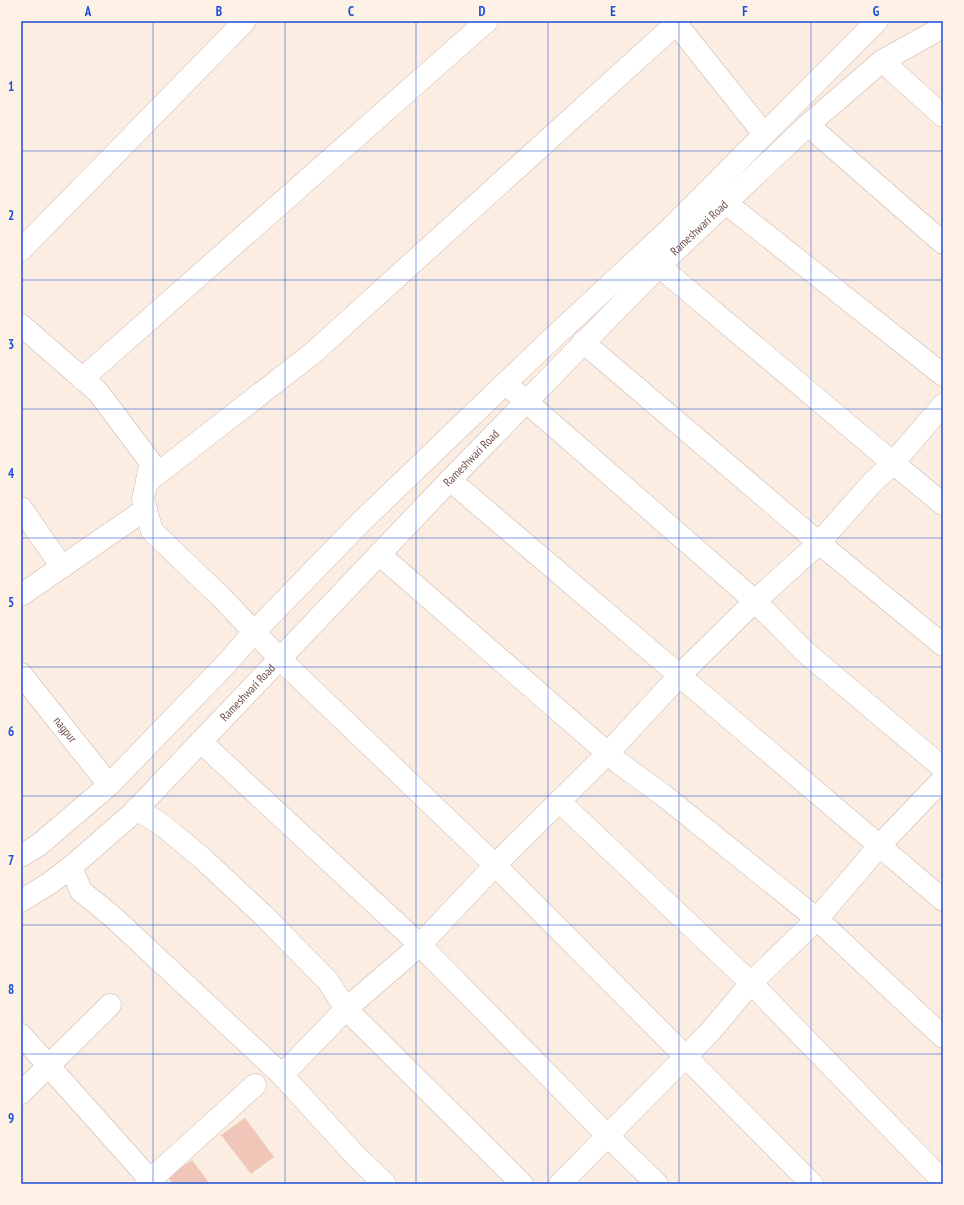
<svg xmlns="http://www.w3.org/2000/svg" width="964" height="1205" viewBox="0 0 964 1205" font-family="'PT Sans Narrow',sans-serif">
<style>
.building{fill:#f0c6b9}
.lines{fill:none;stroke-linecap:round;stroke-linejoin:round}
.minor-casing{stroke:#ceb5ab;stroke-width:23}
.secondary-casing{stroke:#d1b4a8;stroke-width:23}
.minor{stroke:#fff;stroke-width:22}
.secondary{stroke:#fff;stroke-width:22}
.grid{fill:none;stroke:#1d4ed8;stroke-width:1;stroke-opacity:0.55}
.labels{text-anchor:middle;stroke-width:3;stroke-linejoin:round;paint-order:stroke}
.street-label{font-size:12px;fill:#715149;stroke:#fef1e6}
.neatline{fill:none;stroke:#1d4ed8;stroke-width:1.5}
.grid-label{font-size:13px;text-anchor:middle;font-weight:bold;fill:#1d4ed8}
</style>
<rect width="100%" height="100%" fill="#fbede1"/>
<g class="building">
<polygon points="245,1118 274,1157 251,1174 221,1135"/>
<polygon points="192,1160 210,1184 173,1184 168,1177"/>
</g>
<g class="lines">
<g class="minor-casing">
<g id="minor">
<polyline points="674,21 764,134"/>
<polyline points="882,61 943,116"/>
<polyline points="808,125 943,243"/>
<polyline points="712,189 726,203 943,375"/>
<polyline points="21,250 245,21"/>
<polyline points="659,266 893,463 943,405"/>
<polyline points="21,325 98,392 151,463 143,499 152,531 222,598 281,660 495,865 812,1184"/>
<polyline points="583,342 819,543 943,645"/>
<polyline points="82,379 487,21"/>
<polyline points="506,384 755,601 804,651 943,768"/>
<polyline points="450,480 943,900"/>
<polyline points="147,482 313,353 679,21"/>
<polyline points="21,508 62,567"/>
<polyline points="379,554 619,763 663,795 817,919 943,1037"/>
<polyline points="21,595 146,509"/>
<path id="s1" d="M21 674 109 785"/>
<polyline points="201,742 420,945 608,1136 657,1184"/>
<polyline points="559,801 751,983 937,1175"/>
<polyline points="136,809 161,824 202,858 263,915 328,981 346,1009 522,1184"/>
<polyline points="71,867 81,891 113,917 282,1075 354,1154 385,1184"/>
<polyline points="21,1035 154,1184"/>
<polyline points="282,1075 346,1009 420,945 495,865 608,753 680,675 755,601 819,543 871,484 893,463 943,504"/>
<polyline points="21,1093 110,1005"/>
<polyline points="146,1184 255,1085"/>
<polyline points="560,1184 710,1032 751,983 817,919 880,845 943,779"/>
</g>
</g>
<g class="secondary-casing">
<g id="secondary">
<polyline points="21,856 40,844 109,785 226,664 254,632 362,521 540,350 673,226 877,21"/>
<path id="s2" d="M21 901 50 883 71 867 132 814 450 480 659 266 808 125 882 61 936 31 943 28"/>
</g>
</g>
<use href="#minor" class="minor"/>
<use href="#secondary" class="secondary"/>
</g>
<path class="grid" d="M153 21V1184M285 21V1184M416 21V1184M548 21V1184M679 21V1184M811 21V1184M21 151H943M21 280H943M21 409H943M21 538H943M21 667H943M21 796H943M21 925H943M21 1054H943"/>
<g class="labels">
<g class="street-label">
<text dy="4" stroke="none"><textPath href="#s2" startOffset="957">Rameshwari Road</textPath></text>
<text dy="4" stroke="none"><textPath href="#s2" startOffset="633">Rameshwari Road</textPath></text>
<text dy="4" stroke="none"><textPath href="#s2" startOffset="309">Rameshwari Road</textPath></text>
<text dy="4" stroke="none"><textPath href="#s1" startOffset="71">nagpur</textPath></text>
</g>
</g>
<rect width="964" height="1205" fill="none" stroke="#fef1e6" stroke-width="44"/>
<rect x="22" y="22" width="920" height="1161" class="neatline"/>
<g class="grid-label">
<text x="88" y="16">A</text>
<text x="219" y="16">B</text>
<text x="351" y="16">C</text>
<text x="482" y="16">D</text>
<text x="613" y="16">E</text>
<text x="745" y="16">F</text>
<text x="876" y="16">G</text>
<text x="11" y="91">1</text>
<text x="11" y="220">2</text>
<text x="11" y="349">3</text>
<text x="11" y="478">4</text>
<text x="11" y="607">5</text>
<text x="11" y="736">6</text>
<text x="11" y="865">7</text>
<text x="11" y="994">8</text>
<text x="11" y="1123">9</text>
</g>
</svg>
